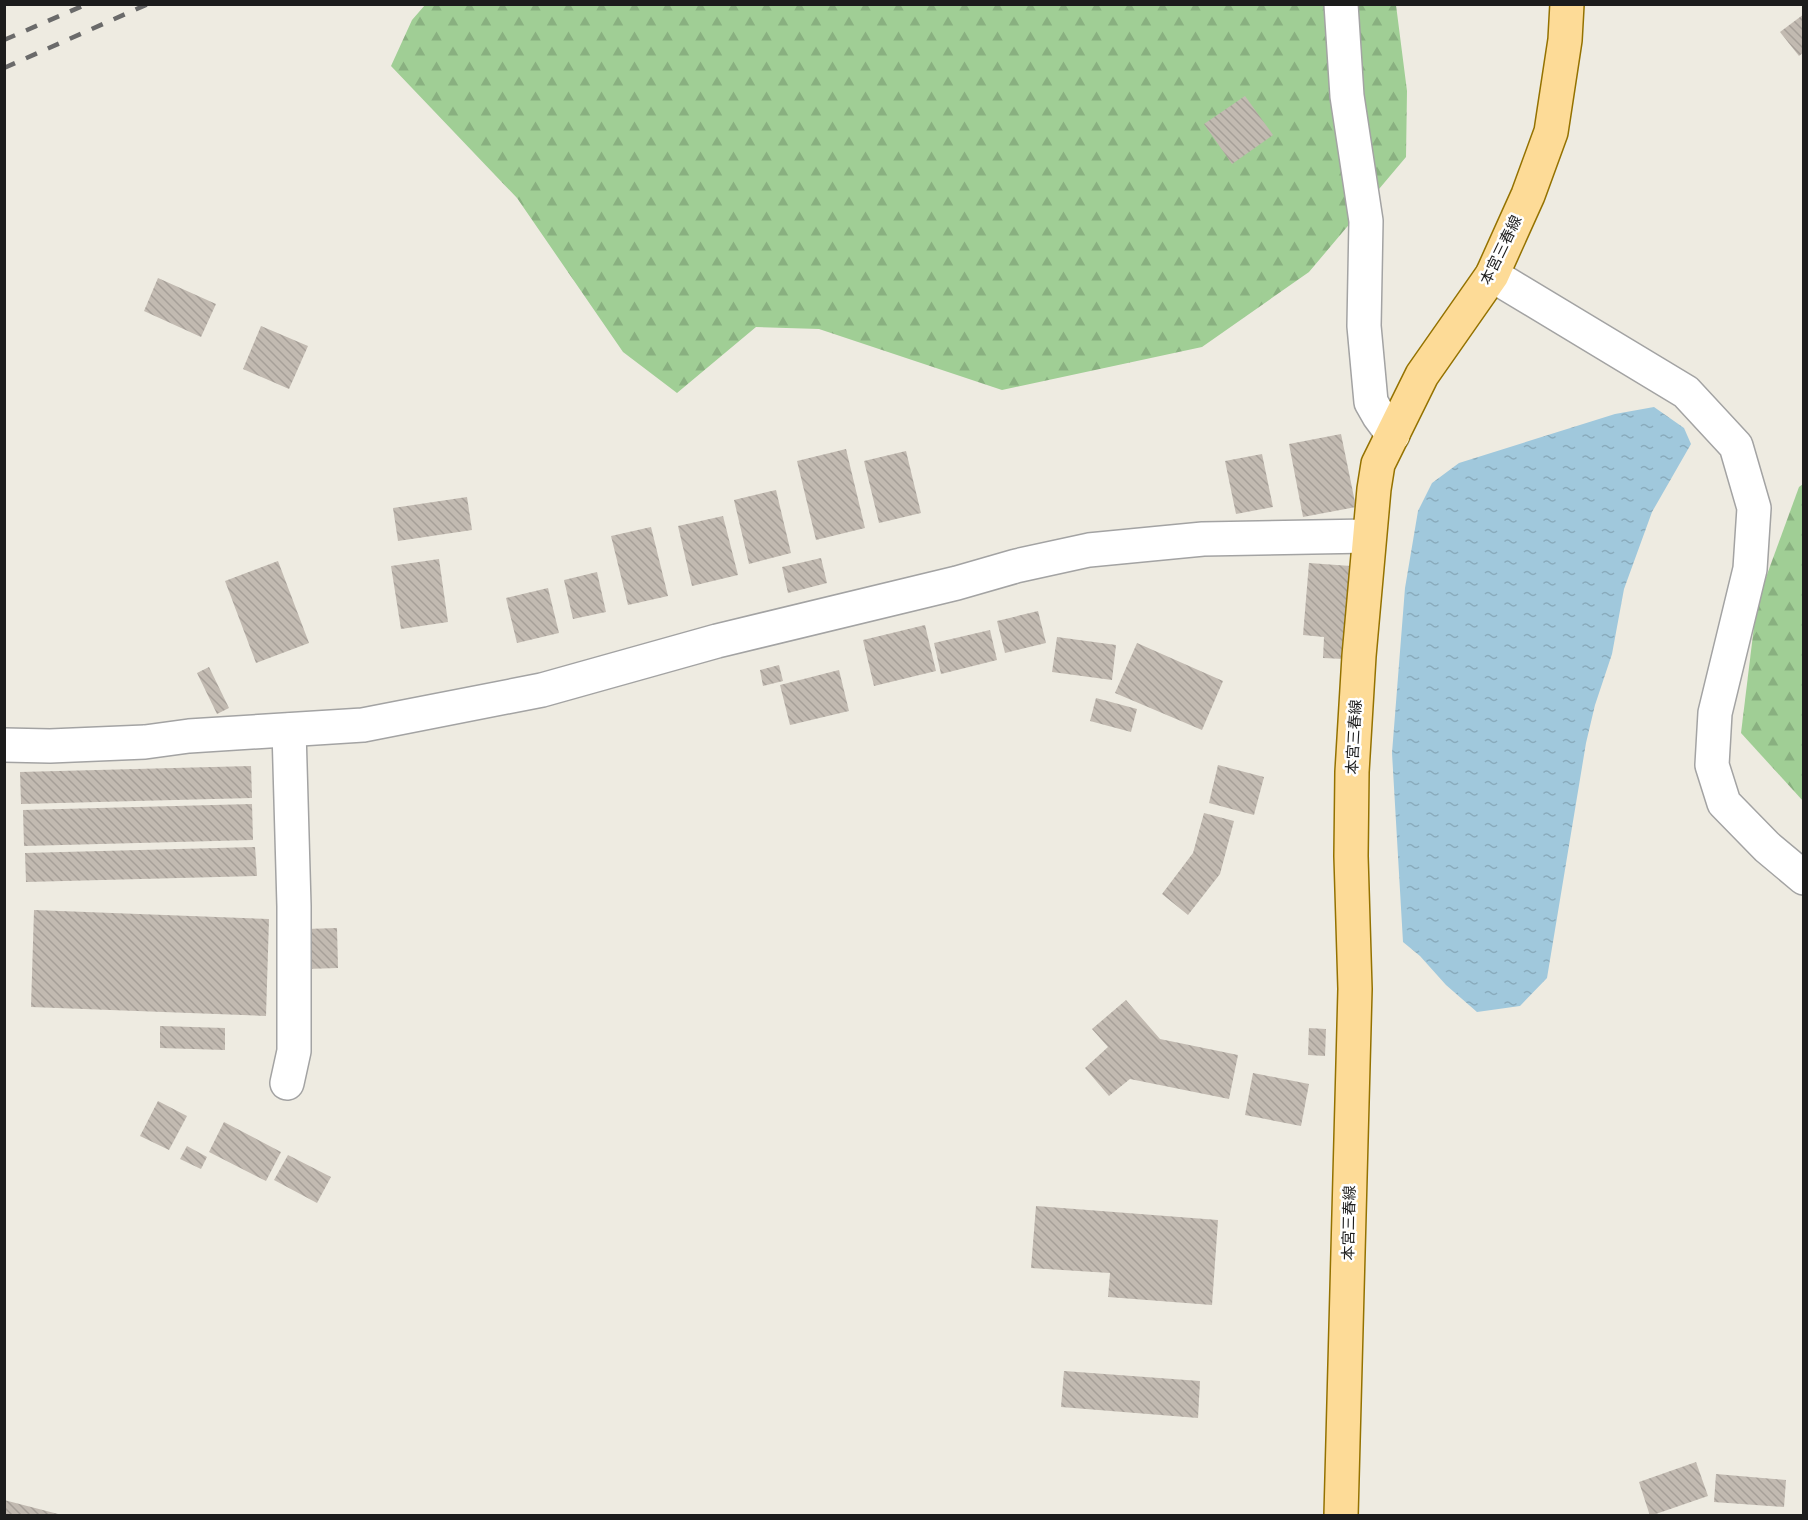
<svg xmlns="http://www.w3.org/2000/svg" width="1808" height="1520" viewBox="0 0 1808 1520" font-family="Roboto,'Noto Sans JP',sans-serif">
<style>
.forest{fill:url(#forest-firs)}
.water{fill:url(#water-ripples)}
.building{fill:url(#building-back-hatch)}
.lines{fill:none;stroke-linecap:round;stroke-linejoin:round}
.street-casing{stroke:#a3a3a3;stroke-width:36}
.primary-casing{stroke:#947200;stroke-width:36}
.street{stroke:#fff;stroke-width:33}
.primary{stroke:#fddb97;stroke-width:33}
.rail{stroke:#6a6a6a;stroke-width:4.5;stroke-dasharray:12 12;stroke-linecap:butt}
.labels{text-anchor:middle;stroke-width:5;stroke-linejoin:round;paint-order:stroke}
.street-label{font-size:15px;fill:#1c1c1c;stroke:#fff}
</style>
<defs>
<pattern id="forest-firs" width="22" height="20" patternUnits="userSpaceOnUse" patternTransform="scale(1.5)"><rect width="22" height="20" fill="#a0ce95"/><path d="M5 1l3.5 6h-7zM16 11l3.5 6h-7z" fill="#89b080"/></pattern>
<pattern id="water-ripples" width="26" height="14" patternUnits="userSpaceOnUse" patternTransform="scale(1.5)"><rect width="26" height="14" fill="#a0c8dc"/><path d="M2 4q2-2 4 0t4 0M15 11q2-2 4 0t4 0" fill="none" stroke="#89abbc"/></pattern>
<pattern id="building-back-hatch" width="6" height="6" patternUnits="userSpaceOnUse" patternTransform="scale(1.5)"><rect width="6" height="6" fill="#c2bab1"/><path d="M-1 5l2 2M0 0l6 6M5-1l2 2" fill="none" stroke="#a69f98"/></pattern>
</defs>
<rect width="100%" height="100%" fill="#eeebe1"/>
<g class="forest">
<polygon points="425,5 1396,5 1407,91 1406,157 1309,272 1202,347 1002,390 819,329 756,327 677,393 623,352 517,198 391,66 412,20"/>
<polygon points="1803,484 1803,801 1741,733 1757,602 1799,487"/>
</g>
<polygon class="water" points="1654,407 1684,428 1691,444 1652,512 1624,589 1612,654 1595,705 1586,743 1547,978 1520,1006 1477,1012 1446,985 1420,956 1403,942 1392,753 1405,588 1418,511 1432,483 1459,463 1615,414"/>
<g class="building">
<polygon points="1804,14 1804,52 1799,56 1780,32"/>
<polygon points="1245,96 1273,135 1232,164 1204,124"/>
<polygon points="158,278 216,304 201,337 144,311"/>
<polygon points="261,326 308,346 289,389 243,369"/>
<polygon points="1341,434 1356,507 1303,517 1289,444"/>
<polygon points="846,449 865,528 816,540 797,461"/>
<polygon points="906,451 921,513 879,523 864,461"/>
<polygon points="1262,454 1273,507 1236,514 1225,461"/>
<polygon points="776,490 791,553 749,564 734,500"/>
<polygon points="467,497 472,530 398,541 393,508"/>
<polygon points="723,516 738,575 692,586 678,526"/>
<polygon points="651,527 668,596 628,605 611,536"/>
<polygon points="821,558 827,583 788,593 782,567"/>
<polygon points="439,559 448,622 401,629 391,566"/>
<polygon points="278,561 309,643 256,663 225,581"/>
<polygon points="1309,563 1351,566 1344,659 1323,658 1324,637 1303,635"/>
<polygon points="597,572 606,612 573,619 564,580"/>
<polygon points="548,588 559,633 517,643 506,598"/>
<polygon points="1038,611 1046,643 1005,653 997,621"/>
<polygon points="925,625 936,671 874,686 863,640"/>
<polygon points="990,630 997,660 941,674 934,643"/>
<polygon points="1057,637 1116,645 1112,680 1052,672"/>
<polygon points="1137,643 1223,681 1202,730 1115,693"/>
<polygon points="779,665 783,681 763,686 760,670"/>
<polygon points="209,667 229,708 217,714 197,673"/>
<polygon points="839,670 849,711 790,725 780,685"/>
<polygon points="1096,698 1137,709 1131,732 1090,721"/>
<polygon points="1218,765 1264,777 1254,815 1209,803"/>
<polygon points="251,766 252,798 21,804 20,772"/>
<polygon points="252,804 253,840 24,846 23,810"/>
<polygon points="1204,813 1234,821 1220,874 1188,915 1162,894 1193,853"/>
<polygon points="255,847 257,876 26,882 25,853"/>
<polygon points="34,910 269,919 266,1016 31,1007"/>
<polygon points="337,928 338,968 307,969 306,929"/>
<polygon points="1126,1000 1160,1039 1238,1055 1229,1099 1130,1079 1109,1096 1085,1068 1108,1047 1092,1029"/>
<polygon points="160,1026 225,1028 225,1050 160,1048"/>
<polygon points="1309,1028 1326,1029 1325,1056 1308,1055"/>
<polygon points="1253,1073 1309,1084 1301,1126 1245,1115"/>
<polygon points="158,1101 187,1116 169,1150 140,1136"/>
<polygon points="224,1122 281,1152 266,1181 209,1152"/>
<polygon points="187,1146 207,1157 201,1169 180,1159"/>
<polygon points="288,1155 331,1177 317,1203 274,1180"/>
<polygon points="1036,1206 1218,1220 1212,1305 1108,1297 1110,1273 1031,1268"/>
<polygon points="1064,1371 1200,1381 1198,1418 1061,1407"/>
<polygon points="1696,1462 1708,1496 1650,1516 1639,1482"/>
<polygon points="1716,1474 1786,1480 1784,1507 1714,1502"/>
<polygon points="4,1500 62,1515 62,1516 4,1516"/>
</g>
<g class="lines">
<g class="street-casing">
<g id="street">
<polyline points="1341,4 1347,96 1366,221 1364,326 1371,402 1379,416 1393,435"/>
<polyline points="1492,275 1686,392 1736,446 1754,508 1750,569 1715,713 1712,765 1724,803 1767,847 1804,878"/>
<polyline points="4,745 50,746 145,742 189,736 363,725 542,690 717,641 957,583 1016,566 1089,550 1203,539 1369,536"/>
<polyline points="287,1083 294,1051 294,906 289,730"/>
</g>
</g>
<g class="primary-casing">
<polyline id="primary" points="1341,1516 1355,989 1351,856 1352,772 1359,656 1374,489 1378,464 1422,375 1492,275 1528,195 1551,132 1565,40 1567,4"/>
</g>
<use href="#street" class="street"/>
<use href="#primary" class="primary"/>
<g class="rail">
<polyline points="4,40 87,4"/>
<polyline points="4,68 148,4"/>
</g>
</g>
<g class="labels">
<g class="street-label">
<text transform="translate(1501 250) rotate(-64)" y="5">本宮三春線</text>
<text transform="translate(1354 737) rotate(-87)" y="5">本宮三春線</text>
<text transform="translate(1349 1223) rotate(-89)" y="5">本宮三春線</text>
</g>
</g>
<rect width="1808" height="1520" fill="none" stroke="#1c1c1c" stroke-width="12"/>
</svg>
